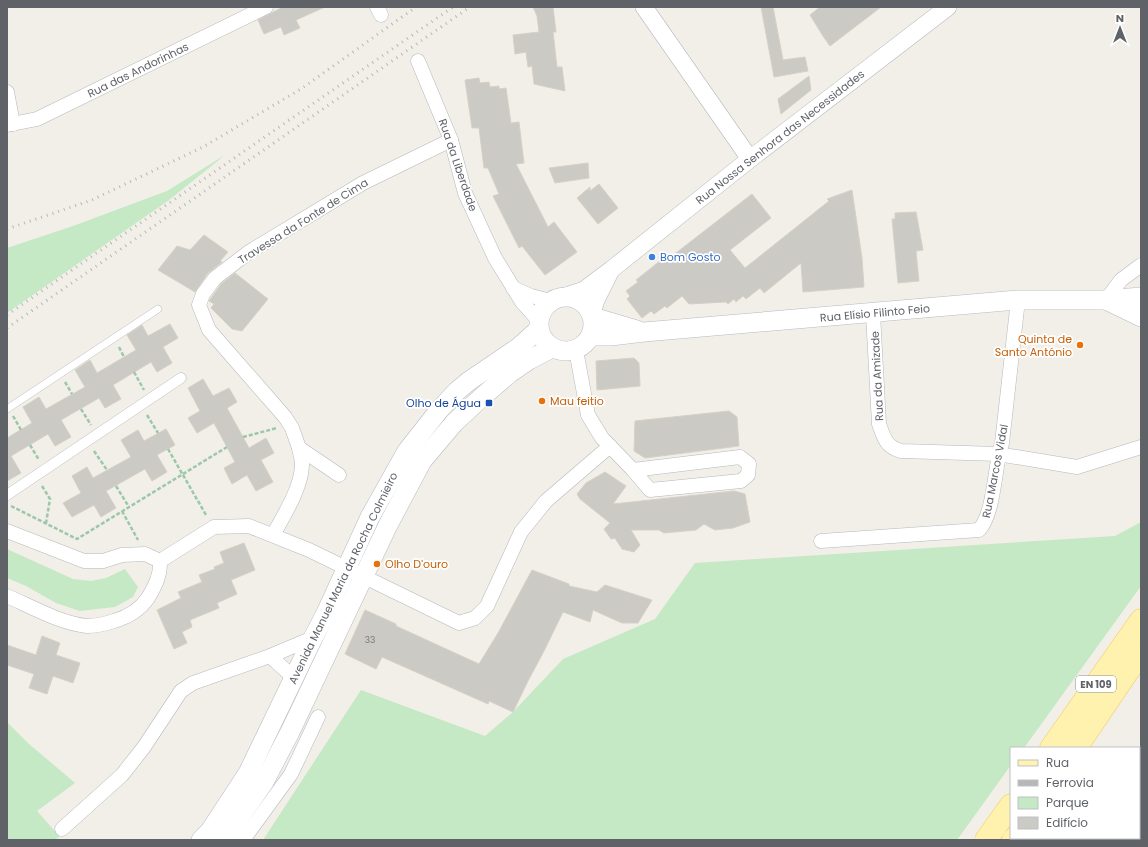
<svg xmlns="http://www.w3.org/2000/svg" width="1148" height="847" viewBox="0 0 1148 847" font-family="Poppins,sans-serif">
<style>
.green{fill:#c5e8c5}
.building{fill:#cccac5;stroke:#d6d1c6}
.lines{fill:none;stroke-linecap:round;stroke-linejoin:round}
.service-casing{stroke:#b5b8bc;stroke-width:8}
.pedestrian-casing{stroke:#b5b8bc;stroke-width:11}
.minor-casing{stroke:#b5b8bc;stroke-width:15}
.tertiary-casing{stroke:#b5b8bc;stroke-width:18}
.secondary-casing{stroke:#b6babf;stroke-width:20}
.primary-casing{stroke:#f2c960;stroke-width:23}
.path{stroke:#9cc7a9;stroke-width:2.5;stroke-dasharray:4 2;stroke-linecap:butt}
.service{stroke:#fff;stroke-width:7}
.pedestrian{stroke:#fff;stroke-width:10}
.minor{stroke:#fff;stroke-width:14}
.tertiary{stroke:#fff;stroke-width:17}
.secondary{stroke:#fff;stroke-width:19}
.primary{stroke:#fff2af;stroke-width:22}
.rail{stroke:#b6b7b8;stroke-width:3;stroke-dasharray:1 5;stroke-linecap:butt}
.shop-dot{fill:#3f7fe0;stroke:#fff;stroke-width:1.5}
.food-dot{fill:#e8710a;stroke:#fff;stroke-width:1.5}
.transit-dot{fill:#1a4fb4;stroke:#fff;stroke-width:1.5}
.labels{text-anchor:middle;stroke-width:3.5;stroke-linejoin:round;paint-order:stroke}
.number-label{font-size:9px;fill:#7a7d7f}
.shield{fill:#fff;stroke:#8f9295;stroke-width:1}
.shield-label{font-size:10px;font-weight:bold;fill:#5f6368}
.street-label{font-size:11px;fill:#5f6368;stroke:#fff}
.shop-label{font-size:11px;fill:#366cbe;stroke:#fff;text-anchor:start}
.food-label{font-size:11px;fill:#c56008;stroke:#fff;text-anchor:start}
.transit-label{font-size:11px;fill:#164399;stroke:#fff;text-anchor:end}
</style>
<rect width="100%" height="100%" fill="#f1efe8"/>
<g class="green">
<polygon points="225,155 169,200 7,313 7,248 73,226 167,191"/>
<polygon points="1141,522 1141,586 1024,748 1011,748 1011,765 957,840 263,840 361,690 485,736 513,712 563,659 655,619 695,563 1115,536"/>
<polygon points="7,549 73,579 91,581 106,578 125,569 138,587 133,597 115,607 80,611 56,603 26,586 7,578"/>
<polygon points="7,722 29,744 75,783 37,811 60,837 53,840 7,840"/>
</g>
<g class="building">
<polygon points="283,7 325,7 296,20 300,28 284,35 281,27 264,34 258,20"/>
<polygon points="533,7 553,7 556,32 553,32 557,67 562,67 565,91 534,84 532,66 528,67 526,52 515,54 513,35 539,32 537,16"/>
<polygon points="761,7 773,7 783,60 805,57 808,71 774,77"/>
<polygon points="820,7 881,7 830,46 823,36 810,15"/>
<polygon points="809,76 811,90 781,114 778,99"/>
<polygon points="479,78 480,83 489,82 490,87 499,86 499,89 506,88 511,123 519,122 524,163 516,164 548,227 554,222 577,252 545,275 522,246 519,248 493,196 499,194 488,168 484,168 479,128 472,128 465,80"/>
<polygon points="588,163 589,178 555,183 549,168"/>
<polygon points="599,184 618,208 598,224 577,198 590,187 590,191"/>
<polygon points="852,190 862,258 864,287 803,292 801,263 764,293 760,288 746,299 743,296 736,302 734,299 728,304 726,302 689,304 682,296 667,308 665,306 654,314 651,311 642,318 627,299 630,296 626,291 638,282 636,280 660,261 663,263 752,194 771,218 730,250 745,268 829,201 827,199"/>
<polygon points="916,212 923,250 916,251 919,281 898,283 892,219 895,219 895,213"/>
<polygon points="204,235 228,252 220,261 222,262 208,273 195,292 158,270 177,246 190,250"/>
<polygon points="235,273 268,299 242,331 232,329 211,308 214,304 209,301 221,284"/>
<polygon points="170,324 178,338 163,347 172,363 157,372 151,362 113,385 121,399 105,408 99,398 61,420 71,437 55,446 48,434 11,456 21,473 7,481 7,438 32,423 23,407 39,397 46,409 85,387 75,370 90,360 97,373 136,350 127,335 142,325 148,336"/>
<polygon points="634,358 639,363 640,386 597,390 596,361"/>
<polygon points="203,379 213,396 229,388 237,402 227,408 249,448 266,438 274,453 261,460 273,482 256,491 247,475 232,484 224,468 235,462 214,423 197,433 188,418 200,411 188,388"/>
<polygon points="729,411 737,417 739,446 645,458 634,451 635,421"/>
<polygon points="166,429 175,445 157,455 167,472 152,481 145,469 106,491 116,508 101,517 94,505 72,517 63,503 81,493 72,476 87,467 93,478 131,457 121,440 138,430 144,441"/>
<polygon points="605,472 626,486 613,504 734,491 745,494 750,522 733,528 715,530 704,524 696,530 664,533 659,530 631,530 640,545 634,552 622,549 615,538 611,539 604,529 610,523 580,499 577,494 586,483"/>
<polygon points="244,543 255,570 231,580 237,594 217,603 219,608 190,620 192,627 182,632 187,643 174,649 157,610 181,598 178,592 202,582 199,575 215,569 214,567 224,563 220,552"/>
<polygon points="532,570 569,584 569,586 597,592 605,585 652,600 638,623 622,623 593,610 590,622 563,612 544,651 528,681 513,712 489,701 488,704 382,657 376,669 345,654 365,610 396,624 396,626 479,664 498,633"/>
<polygon points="42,636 60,643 56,655 80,663 73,683 53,676 47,694 29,688 34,674 7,665 7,645 36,655"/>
</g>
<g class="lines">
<g class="service-casing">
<g id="service">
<polyline points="7,409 158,309"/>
<polyline points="1140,833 1141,837"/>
</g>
</g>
<g class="pedestrian-casing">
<polyline id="pedestrian" points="7,495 181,378"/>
</g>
<g class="minor-casing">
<g id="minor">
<polyline points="377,7 381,15"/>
<polyline points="418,61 451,140 465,193 495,258 522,302 539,321"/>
<polyline points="7,92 13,124"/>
<polyline points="7,125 37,119 266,7"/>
<polyline points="513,288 531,296 551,301"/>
<polyline points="1106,300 1121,280 1141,265"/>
<path d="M873 313 879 424C884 438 886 447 901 451L998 454 1077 467 1141 447"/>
<polyline points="576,350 588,415 602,438 633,470 650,490 741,481 748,475 749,464 740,457 633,470"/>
<polyline points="339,475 299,448 292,428 285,417 209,330 199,305 203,294 215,278 249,252 363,183 451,140"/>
<path d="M7 531 84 561H103L122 555 145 554 160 561C161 575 155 586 148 598 139 611 128 617 114 621 105 624 95 626 87 626 60 623 32 607 7 596"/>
<path d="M273 535C284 515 302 487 302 464 302 459 300 454 299 448"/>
<path d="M821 541 979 530C995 512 994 467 1002 443L1018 300"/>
<polyline points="160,561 214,527 249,526 309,550 459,623 475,618 487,606 521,532 546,501 610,446"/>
<polyline points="270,656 294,678"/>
<polyline points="62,829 122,775 144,747 181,691 193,683 270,656 313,638"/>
<polyline points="243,840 291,774 318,717"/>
</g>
</g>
<g class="tertiary-casing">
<g id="tertiary">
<polyline points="644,7 750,159"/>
<polyline points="563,297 584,290 612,269 750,159 948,7"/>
<polyline points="592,314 596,300 610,272"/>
</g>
</g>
<g class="secondary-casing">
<g id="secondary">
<circle cx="566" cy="324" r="27"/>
<polyline points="1106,300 1141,317"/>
<polyline points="593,317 637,330"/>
<polyline points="591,336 611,336 644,332 1018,300 1106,300 1141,297"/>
<polyline points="201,840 210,831 248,773 313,638 326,613 370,517 407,451 440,409 457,391 469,381 519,347 539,329"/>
<polyline points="224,840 264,782 290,732 388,525 422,461 454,423 483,396 510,373 529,360 552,348"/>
</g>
</g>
<g class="primary-casing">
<g id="primary">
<polyline points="1051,748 1141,620"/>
<polyline points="1076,748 1141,652"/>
<polyline points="986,840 1011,805"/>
<polyline points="1013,840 1015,838"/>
</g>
</g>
<g class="path">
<polyline points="119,347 124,357"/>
<polyline points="134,372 144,390"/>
<polyline points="65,382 72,394"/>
<polyline points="81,409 91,425"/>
<polyline points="147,415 158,433"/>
<polyline points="13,416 21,430"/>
<polyline points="243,437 277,428"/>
<polyline points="30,445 39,460"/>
<polyline points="168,449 206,515"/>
<polyline points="94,451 107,470"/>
<polyline points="42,486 50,499 46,523"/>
<polyline points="116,486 129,507"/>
<polyline points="11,506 77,539 227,447"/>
<polyline points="122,511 138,540"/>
</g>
<use href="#service" class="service"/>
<use href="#pedestrian" class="pedestrian"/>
<use href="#minor" class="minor"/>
<use href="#tertiary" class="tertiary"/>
<use href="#secondary" class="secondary"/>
<use href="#primary" class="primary"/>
<g class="rail">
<polyline points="7,229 92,200 203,147 301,89 416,7"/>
<polyline points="7,315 453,7"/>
<polyline points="7,328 470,7"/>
</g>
</g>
<circle class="shop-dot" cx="652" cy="257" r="4"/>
<g class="food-dot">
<circle cx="1080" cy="345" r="4"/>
<circle cx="542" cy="401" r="4"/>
<circle cx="377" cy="564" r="4"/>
</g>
<rect class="transit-dot" x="485" y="399" width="8" height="8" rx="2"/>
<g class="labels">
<g class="number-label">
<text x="370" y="643">33</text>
</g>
<rect class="shield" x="1076" y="676" width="40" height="16" rx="3"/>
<g class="shield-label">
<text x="1096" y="688">EN 109</text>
</g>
<g class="street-label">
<text transform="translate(138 70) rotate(-26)" y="4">Rua das Andorinhas</text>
<text transform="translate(780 137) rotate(-38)" y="4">Rua Nossa Senhora das Necessidades</text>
<text transform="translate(458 165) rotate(71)" y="4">Rua da Liberdade</text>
<text transform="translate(303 221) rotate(-32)" y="4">Travessa da Fonte de Cima</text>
<text transform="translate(875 313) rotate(-5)" y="4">Rua Elísio Filinto Feio</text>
<text transform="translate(877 376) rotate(-93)" y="4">Rua da Amizade</text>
<text transform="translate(995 471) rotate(-79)" y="4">Rua Marcos Vidal</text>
<text transform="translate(343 578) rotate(-64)" y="4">Avenida Manuel Maria da Rocha Colmieiro</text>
</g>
<g class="shop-label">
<text x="660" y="261">Bom Gosto</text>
</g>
<g class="food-label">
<text x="1072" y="343" text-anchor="end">Quinta de<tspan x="1072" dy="13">Santo António</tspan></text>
<text x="550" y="405">Mau feitio</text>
<text x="385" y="568">Olho D'ouro</text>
</g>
<g class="transit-label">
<text x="481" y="407">Olho de Água</text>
</g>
</g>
<rect width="1148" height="847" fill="none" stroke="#5f6368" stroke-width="16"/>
<rect x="1010" y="747" width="130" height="92" fill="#ffffff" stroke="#bfc1c3"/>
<rect x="1018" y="760" width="20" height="6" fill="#fff2af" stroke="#bfc1c3"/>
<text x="1046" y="767" font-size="12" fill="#5f6368">Rua</text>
<rect x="1018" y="780" width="20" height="6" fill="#b6b7b8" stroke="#bfc1c3"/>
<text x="1046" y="787" font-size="12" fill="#5f6368">Ferrovia</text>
<rect x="1018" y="797" width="20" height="12" fill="#c5e8c5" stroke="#bfc1c3"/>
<text x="1046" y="807" font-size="12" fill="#5f6368">Parque</text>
<rect x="1018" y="817" width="20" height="12" fill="#cccac5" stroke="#bfc1c3"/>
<text x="1046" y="827" font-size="12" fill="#5f6368">Edifício</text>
<g transform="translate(1120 28)" stroke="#ffffff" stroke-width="3" paint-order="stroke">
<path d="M0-3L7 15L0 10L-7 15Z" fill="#5f6368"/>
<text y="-6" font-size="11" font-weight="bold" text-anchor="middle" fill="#5f6368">N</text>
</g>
</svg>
